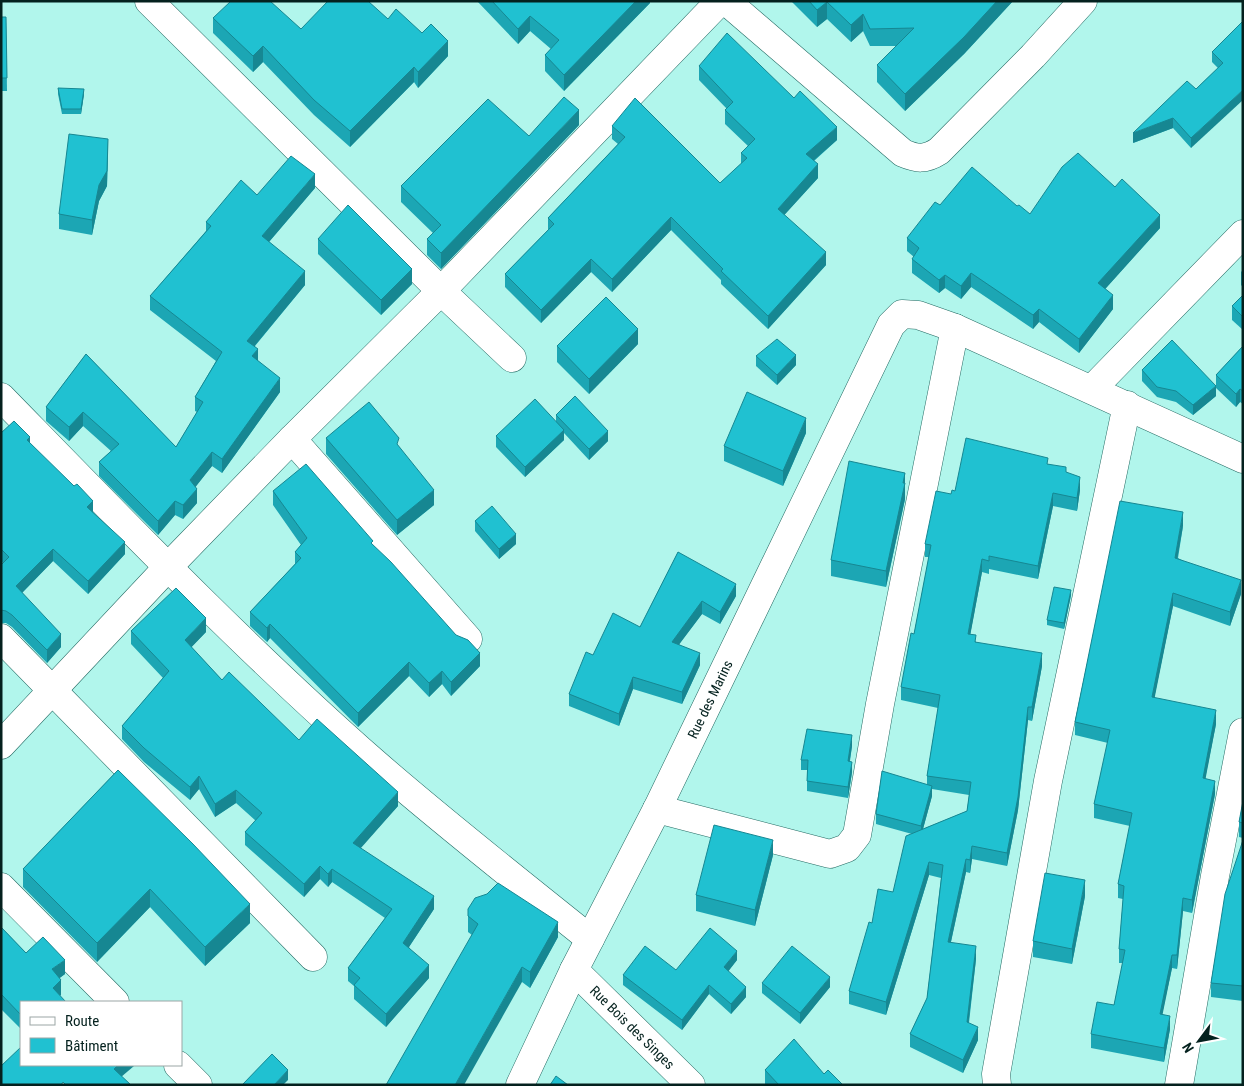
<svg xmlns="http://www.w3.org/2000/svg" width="1244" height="1086" viewBox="0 0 1244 1086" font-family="'Roboto Condensed',sans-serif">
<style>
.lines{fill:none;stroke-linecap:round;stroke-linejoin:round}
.street-casing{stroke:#246a63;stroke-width:29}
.street{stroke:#fff;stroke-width:28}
.wall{fill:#1ca6b4;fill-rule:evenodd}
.shaded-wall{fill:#168792}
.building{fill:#20c1d1;stroke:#168792}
.labels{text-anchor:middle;stroke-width:4;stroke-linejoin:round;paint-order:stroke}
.street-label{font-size:14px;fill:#04211e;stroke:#fff}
</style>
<rect width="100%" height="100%" fill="#b1f6ec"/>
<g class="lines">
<g class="street-casing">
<g id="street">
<polyline points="149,1 441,291 512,358"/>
<path d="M726 1 903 153C917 159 925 160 939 151L1033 56 1083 1"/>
<polyline points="1092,389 1243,234"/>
<path d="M1 397C123 522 244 648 375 763 445 824 518 881 590 939"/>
<polyline points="292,439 468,639"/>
<polyline points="1,638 313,957"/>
<polyline points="1,745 167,568 292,439 441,291 720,1"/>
<polyline points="657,809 830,854 847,848 857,835 880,704 955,328"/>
<polyline points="1,887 115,1002"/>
<path id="s1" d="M574 970 691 1085"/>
<polyline points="178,1065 198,1085"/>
<path id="s2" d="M520 1085 574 970 657 809 891 325 902 314 918 315 955 328 1243 459"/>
<polyline points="997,1085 996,1074 1048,781 1127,405"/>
<polyline points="1179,1085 1215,876 1243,732"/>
</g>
</g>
<use href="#street" class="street"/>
</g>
<g class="wall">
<polygon points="477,1 650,1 650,3 564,91 545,71 545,55 551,49 530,31 518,44"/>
<polygon points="791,1 1013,1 964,54 905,111 877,82 877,65 896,46 870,46 863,31 851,42 827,19 817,27"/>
<polygon points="1,17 6,17 7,91 1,91"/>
<polygon points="213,18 301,29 388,19 422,33 448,56 418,88 414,82 350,147 314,115 263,62 253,72 213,33"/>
<polygon points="1243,21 1191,148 1173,128 1133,143 1196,89 1218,68 1212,62 1212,52"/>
<polygon points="699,66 837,140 814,161 818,178 784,215 826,265 768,329 721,284 721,280 671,230 612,292 591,272 541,323 505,287 505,274 548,230 548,218 618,144 612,139 612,126 720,183 741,164 741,153 748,146 725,124 725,110 727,109 699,80"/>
<polygon points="58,88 84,94 81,114 62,114 58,94"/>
<polygon points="579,125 441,269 427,255 427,239 433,233 401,202 401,186 529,136"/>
<polygon points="108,154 107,186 99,201 92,235 59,229 59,214"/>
<polygon points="315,188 269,242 305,285 255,346 258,361 280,392 222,473 212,466 195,487 197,503 183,519 175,515 158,535 99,476 99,462 111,451 83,426 69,441 46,421 46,407 86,354 176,447 197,412 195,411 195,397 216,361 150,310 150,296 206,231 206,222 257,195"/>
<polygon points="940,205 1017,206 1030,214 1160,228 1105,289 1113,309 1079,353 1039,322 1033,329 971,287 961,299 945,288 939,293 912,273 912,259 914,257 907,251 907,238"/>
<polygon points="318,239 412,284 381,315 318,254"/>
<polygon points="1243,270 1243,287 1241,285 1241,272"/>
<polygon points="1243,295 1243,330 1232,320 1232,306"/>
<polygon points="638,344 589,394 557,362 557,346"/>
<polygon points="1243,346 1243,404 1240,402 1236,407 1216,388 1216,375"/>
<polygon points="756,356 796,365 777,385 756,366"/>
<polygon points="1142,370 1216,396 1193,415 1176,402 1157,397 1142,381"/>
<polygon points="556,415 608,441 589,460 564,433 564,440 525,477 496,447 496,436 556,422"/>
<polygon points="1,433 30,443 93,512 125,554 88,594 53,561 22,593 61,647 47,663 12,627 6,623 1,623 1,565 3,563 1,562"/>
<polygon points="806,433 783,486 724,461 724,446"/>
<polygon points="326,438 399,447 434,505 397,535 326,454"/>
<path d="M1048 464 1066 472 1080 490 1077 511 1053 506 1038 579 989 569V574L982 572 970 635 976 642 1042 666 1032 721 1028 720 1018 810 1007 866 972 859 970 873 966 872 951 942 976 959 969 1023 978 1040 963 1073 910 1047V1034L927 998 941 878 929 875 886 1015 849 1004V991L872 923 893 892 912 834 876 824V814L927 784V776L938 708 901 700V687L914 634 929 557H925V544L951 494 955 491ZM932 789 969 795 967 811 923 829 932 796Z"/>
<polygon points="905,473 905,499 886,587 831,576 831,560"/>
<polygon points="273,491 373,545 480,666 451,696 442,684 429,697 409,676 358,727 270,638 267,642 250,626 250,612 295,564 295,552 301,545 273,505"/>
<polygon points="475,521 516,544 499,559 475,531"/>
<polygon points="1183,526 1178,558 1241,594 1230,626 1173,606 1154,698 1216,724 1205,779 1215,794 1192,913 1183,911 1177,969 1172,968 1162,1014 1170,1029 1164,1062 1091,1048 1091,1034 1114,1005 1123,963 1119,963 1119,949 1123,899 1118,898 1118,884 1130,826 1094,818 1094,804 1108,743 1075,735 1075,722"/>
<polygon points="678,552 736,596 720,624 702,614 679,644 700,665 682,704 633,689 619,726 569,706 569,694 593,655 640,627"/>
<polygon points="1071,595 1064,629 1047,625 1047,620"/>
<polygon points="131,631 206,632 191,647 222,680 299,740 398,806 360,848 434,909 409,947 429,978 386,1027 354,999 354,986 348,981 348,968 385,918 332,882 328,887 320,879 304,897 245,845 245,832 256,821 236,803 215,817 199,789 190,800 144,762 122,739 122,726 163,678 131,644"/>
<polygon points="852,746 850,761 852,772 848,798 807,791 807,770 801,770 801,760"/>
<polygon points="118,770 250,923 205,966 150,907 97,962 23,887 23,869"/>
<polygon points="1243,801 1243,838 1239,837 1239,822"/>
<polygon points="1243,840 1243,1001 1211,997 1211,983"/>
<polygon points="773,855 755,926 696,911 696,895"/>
<polygon points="1085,896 1072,964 1033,957 1033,941"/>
<polygon points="468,909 558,937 530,988 522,982 472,935 468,932"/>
<polygon points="1,927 26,953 65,974 59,978 61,995 21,1002 21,1029 1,1009"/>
<polygon points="737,960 728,971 746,997 731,1014 709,994 682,1030 623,985 623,975 676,970"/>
<polygon points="762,983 830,987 800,1024 762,993"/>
<polygon points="765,1070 824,1074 843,1085 765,1085"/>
</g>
<g class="shaded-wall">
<polygon points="636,1 650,1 650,3 564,91 564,75"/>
<polygon points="997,1 1013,1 964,54 905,111 905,94"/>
<polygon points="827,2 827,19 817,27 817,10"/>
<polygon points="863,14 863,31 851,42 851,25"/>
<polygon points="530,16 530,31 518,44 518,29"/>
<polygon points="448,41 448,56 418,88 418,72"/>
<polygon points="263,46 263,62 253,72 253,56"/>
<polygon points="414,67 414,82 350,147 350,131"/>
<polygon points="84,89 84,94 81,114 81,109"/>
<polygon points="1243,90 1243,100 1191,148 1191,138"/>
<polygon points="579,110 579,125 441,269 441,253"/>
<polygon points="1173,118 1173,128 1133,143 1133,133"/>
<polygon points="837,127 837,140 806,167 806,154"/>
<polygon points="108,139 107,186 99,201 92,235 92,220 99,185"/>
<polygon points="818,164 818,178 778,222 778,209"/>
<polygon points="315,174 315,188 262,250 262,236"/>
<polygon points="1160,215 1160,228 1098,297 1098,283"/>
<polygon points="671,217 671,230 612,292 612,279"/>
<polygon points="826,252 826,265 768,329 768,316"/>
<polygon points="591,259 591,272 541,323 541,310"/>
<polygon points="412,269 412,284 381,315 381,300"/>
<polygon points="305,271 305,285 247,355 247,341"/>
<polygon points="971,273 971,287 961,299 961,286"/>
<polygon points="945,275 945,288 939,293 939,280"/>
<polygon points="1113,295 1113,309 1079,353 1079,339"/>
<polygon points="1039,309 1039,322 1033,329 1033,315"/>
<polygon points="638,329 638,344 589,394 589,379"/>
<polygon points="258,349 258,363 252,356"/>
<polygon points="796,355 796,365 777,385 777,375"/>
<polygon points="280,378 280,392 222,473 222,459"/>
<polygon points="1216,386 1216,396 1193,415 1193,405"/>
<polygon points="1240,389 1240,402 1236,407 1236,394"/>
<polygon points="83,412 83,426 69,441 69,427"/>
<polygon points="806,418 806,433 783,486 783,471"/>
<polygon points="564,430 564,440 525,477 525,467"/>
<polygon points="608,431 608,441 589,460 589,449"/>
<polygon points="30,437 30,449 27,440"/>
<polygon points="212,452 212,466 190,494 190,480"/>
<polygon points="905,473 905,499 886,587 886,571"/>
<polygon points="1080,477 1080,490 1077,511 1077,498"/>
<polygon points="197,489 197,503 183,519 183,505"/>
<polygon points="434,490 434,505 397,535 397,520"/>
<polygon points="1053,493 1053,506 1038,579 1038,566"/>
<polygon points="93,501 93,513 87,507"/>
<polygon points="175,501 175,515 158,535 158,521"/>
<polygon points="1183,512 1183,526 1175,571 1175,558"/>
<polygon points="516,534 516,544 499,559 499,549"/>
<polygon points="125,542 125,554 88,594 88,581"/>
<polygon points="53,549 53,561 16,599 16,586"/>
<polygon points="982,559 982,572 968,647 968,634"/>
<polygon points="1241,580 1241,594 1230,626 1230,612"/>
<polygon points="736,584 736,596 720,624 720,612"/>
<polygon points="1071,590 1071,595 1064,629 1064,623"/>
<polygon points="1173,593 1173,606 1152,711 1152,697"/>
<polygon points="702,601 702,614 672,654 672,642"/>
<polygon points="206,618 206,632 185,654 185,640"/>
<polygon points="270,624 270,638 267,642 267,628"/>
<polygon points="61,634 61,647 47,663 47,650"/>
<polygon points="480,653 480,666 451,696 451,682"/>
<polygon points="700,653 700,665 682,704 682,692"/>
<polygon points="1042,653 1042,666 1032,721 1032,707"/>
<polygon points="409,662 409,676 358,727 358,713"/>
<polygon points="442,671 442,684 429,697 429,683"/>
<polygon points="633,677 633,689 619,726 619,714"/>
<polygon points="1028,707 1028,720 1018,810 1007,866 1007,853"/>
<polygon points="1216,710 1216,724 1203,792 1203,778"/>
<polygon points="852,735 852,746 848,771 848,761"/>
<polygon points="852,762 852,772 848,798 848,787"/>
<polygon points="199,776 199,789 190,800 190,787"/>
<polygon points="1215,781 1215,794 1192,913 1192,900"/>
<polygon points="932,786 932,796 921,836 921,826"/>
<polygon points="236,790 236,803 215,817 215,804"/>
<polygon points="398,792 398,806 353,857 353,843"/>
<polygon points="773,840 773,855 755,926 755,910"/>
<polygon points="972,846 972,859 970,873 970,860"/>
<polygon points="966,859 966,872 948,955 948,942"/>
<polygon points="929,862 929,875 886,1015 886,1002"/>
<polygon points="320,866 320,879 304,897 304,884"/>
<polygon points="332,869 332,882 328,887 328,874"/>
<polygon points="1085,880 1085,896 1072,964 1072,949"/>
<polygon points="150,889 150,907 97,962 97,943"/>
<polygon points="434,896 434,909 403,956 403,943"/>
<polygon points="1183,898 1183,911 1177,969 1177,955"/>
<polygon points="250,904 250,923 205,966 205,947"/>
<polygon points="558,922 558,937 530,988 530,972"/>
<polygon points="976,946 976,959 967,1035 967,1022"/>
<polygon points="737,951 737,960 724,977 724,967"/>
<polygon points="1172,955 1172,968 1160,1027 1160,1014"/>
<polygon points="65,960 65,974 52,984 52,969"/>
<polygon points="429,965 429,978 386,1027 386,1014"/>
<polygon points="522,967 522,982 464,1085 455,1085"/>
<polygon points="830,977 830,987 800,1024 800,1013"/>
<polygon points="61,980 61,995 53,1002 53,988"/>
<polygon points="709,985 709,994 682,1030 682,1020"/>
<polygon points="746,987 746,997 731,1014 731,1004"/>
<polygon points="1170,1016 1170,1029 1164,1062 1164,1048"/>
<polygon points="978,1027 978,1040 963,1073 963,1060"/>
<polygon points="118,1065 134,1065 134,1066 114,1083 114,1069"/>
<polygon points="288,1070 288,1080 283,1085 274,1085"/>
</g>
<g class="building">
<polygon points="231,1 270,1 301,29 328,1 368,1 388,19 396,9 422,33 431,24 448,41 418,72 414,67 350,131 314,100 263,46 253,56 213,18"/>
<polygon points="492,1 636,1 564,75 545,55 559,40 530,16 518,29"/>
<polygon points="809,1 997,1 964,37 905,94 877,65 914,28 870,29 863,14 851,25 827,2 817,10"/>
<polygon points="1,17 6,17 7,78 1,78"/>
<polygon points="1243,21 1243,90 1191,138 1173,118 1133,133 1187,81 1196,89 1223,63 1212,52"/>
<polygon points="727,33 794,98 800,91 837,127 806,154 818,164 778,209 826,252 768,316 721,271 723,269 671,217 612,279 591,259 541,310 505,274 554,224 548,218 625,137 612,126 635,98 720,183 747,158 741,153 755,139 725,110 733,102 699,66"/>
<polygon points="58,88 84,89 81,109 62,109"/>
<polygon points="564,97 579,110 441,253 427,239 441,225 401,186 488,99 529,136"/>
<polygon points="69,134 108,139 107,171 99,185 92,220 59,214"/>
<polygon points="1078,153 1115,187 1122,179 1160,215 1098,283 1113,295 1079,339 1039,309 1033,315 971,273 961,286 945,275 939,280 912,259 919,248 907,238 935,202 940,205 972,167 1017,206 1019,205 1030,214 1062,167"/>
<polygon points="291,156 315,174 262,236 305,271 247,341 258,349 252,356 280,378 222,459 212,452 190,480 197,489 183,505 175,501 158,521 99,462 119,444 83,412 69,427 46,407 86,354 176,447 203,402 195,397 222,352 150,296 211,226 206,222 241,180 257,195"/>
<polygon points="348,205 412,269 381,300 318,239"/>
<polygon points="1243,295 1243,317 1232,306"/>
<polygon points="606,297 638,329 589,379 557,346"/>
<polygon points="777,339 796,355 777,375 756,356"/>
<polygon points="1172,340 1216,386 1193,405 1176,391 1157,387 1142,370"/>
<polygon points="1243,346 1243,391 1240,389 1236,394 1216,375"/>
<polygon points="747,392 806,418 783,471 724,446"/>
<polygon points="575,396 608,431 589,449 556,415"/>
<polygon points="535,399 564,430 525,467 496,436"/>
<polygon points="369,402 399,438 397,444 434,490 397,520 326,438"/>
<polygon points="14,421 30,437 27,440 74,486 77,484 93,501 87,507 125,542 88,581 53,549 16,586 61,634 47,650 12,615 6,611 1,610 1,565 9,557 1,549 1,433"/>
<polygon points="966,438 1048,458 1047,464 1066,467 1066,472 1080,477 1077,498 1053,493 1038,566 989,556 989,561 982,559 968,634 976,635 975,642 1042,653 1032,707 1028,707 1018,797 1007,853 972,846 970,860 966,859 948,942 976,946 967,1022 978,1027 963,1060 910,1034 927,998 943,865 929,862 886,1002 849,991 869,922 872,923 878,889 893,892 906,836 967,811 971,782 927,776 940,695 901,687 911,633 914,634 931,545 925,544 936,491 951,494 952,490 955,491"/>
<polygon points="849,461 905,473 903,483 905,483 886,571 831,560"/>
<polygon points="306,464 373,541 371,543 391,562 456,635 468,640 480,653 451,682 442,671 429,683 409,662 358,713 270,624 267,628 250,612 301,558 295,552 307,538 273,491"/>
<polygon points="1120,501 1183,512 1175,558 1241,580 1230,612 1173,593 1152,697 1216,710 1203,778 1215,781 1192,900 1183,898 1177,955 1172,955 1160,1014 1170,1016 1164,1048 1091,1034 1097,1002 1114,1005 1125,950 1119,949 1124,886 1118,884 1132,813 1094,804 1110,730 1075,722"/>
<polygon points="492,506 516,534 499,549 475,521"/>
<polygon points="678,552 736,584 720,612 702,601 672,642 700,653 682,692 633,677 619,714 569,694 586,652 593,655 613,613 640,627"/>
<polygon points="1054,587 1071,590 1064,623 1047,620"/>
<polygon points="176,588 206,618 185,640 222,680 229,672 299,740 317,719 398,792 353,843 434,896 403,943 429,965 386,1014 354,985 360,978 348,968 392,909 332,869 328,874 320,866 304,884 245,832 262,813 236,790 215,804 199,776 190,787 144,748 122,726 169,671 131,631"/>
<polygon points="807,729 852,735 848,761 852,762 848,787 807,781 808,760 801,760"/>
<polygon points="118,770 193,844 250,904 205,947 150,889 97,943 23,869"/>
<polygon points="882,771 932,786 921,826 876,814"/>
<polygon points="1243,801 1243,823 1239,822"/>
<polygon points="714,825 773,840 755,910 696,895"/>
<polygon points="1243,840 1243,986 1211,983 1225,894"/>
<polygon points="1045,873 1085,880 1072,949 1033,941"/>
<polygon points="498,883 558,922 530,972 522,967 455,1085 386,1085 478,924 468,916 468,909 475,898 487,894"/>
<polygon points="1,927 26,953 43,937 65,960 52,969 61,980 53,988 66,1002 21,1002 21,1015 1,994"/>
<polygon points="710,928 737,951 724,967 746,987 731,1004 709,985 682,1020 623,975 645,946 676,970"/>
<polygon points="792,946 830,977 800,1013 762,983"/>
<polygon points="794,1039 824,1074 828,1070 843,1085 779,1085 765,1070"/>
<polygon points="21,1047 21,1065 118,1065 114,1069 131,1085 66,1085 63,1082 61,1085 1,1085 1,1066"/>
<polygon points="272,1054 288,1070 274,1085 244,1085 243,1084"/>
<polygon points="556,1076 568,1085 550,1085"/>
</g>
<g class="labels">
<g class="street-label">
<text dy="5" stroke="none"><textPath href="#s2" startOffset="430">Rue des Marins</textPath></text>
<text dy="5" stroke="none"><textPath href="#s1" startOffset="82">Rue Bois des Singes</textPath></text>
</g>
</g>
<rect width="1244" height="1086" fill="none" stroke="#04211e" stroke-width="5"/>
<rect x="20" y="1001" width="162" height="65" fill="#ffffff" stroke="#9ba6a5"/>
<rect x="30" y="1017" width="25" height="8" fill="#ffffff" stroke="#9ba6a5"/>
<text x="65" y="1026" font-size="15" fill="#04211e">Route</text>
<rect x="30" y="1038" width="25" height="15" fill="#20c1d1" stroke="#9ba6a5"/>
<text x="65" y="1051" font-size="15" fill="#04211e">Bâtiment</text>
<g transform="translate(1199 1041) rotate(238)" stroke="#ffffff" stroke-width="4" paint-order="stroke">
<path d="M0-4L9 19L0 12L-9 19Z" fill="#04211e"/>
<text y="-8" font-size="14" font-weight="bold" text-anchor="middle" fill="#04211e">N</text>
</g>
</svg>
